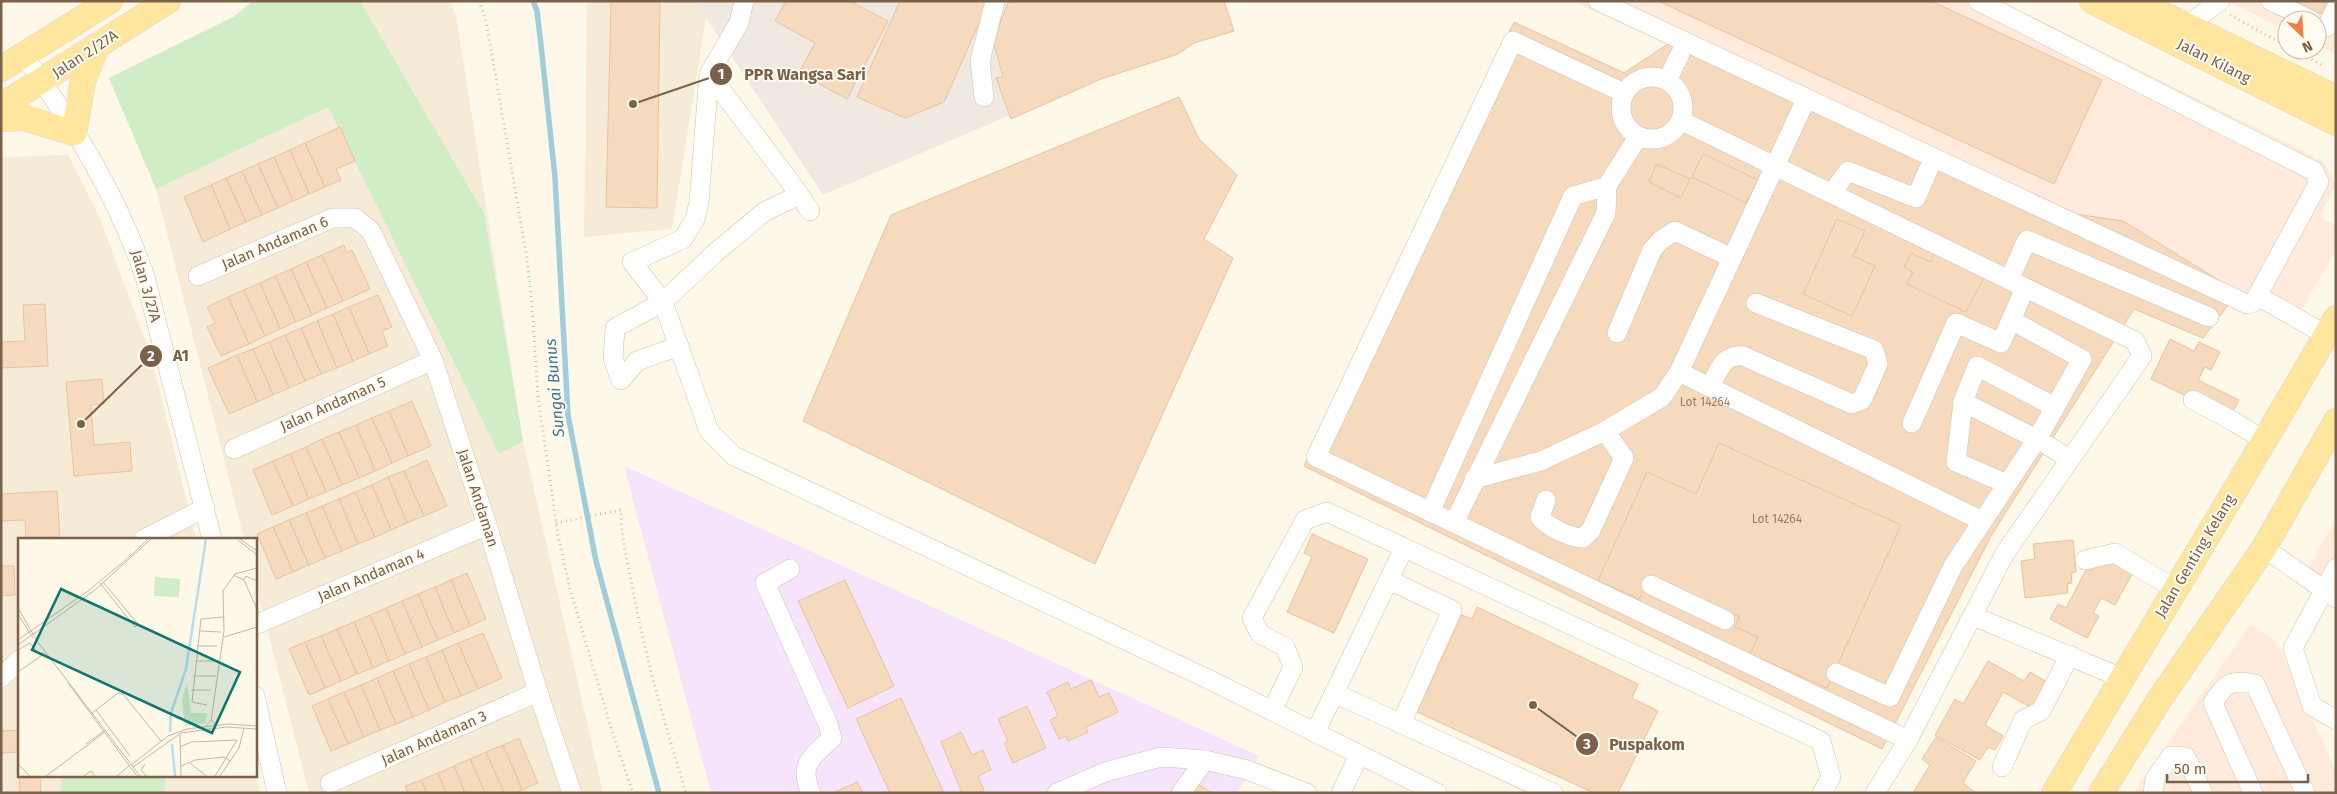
<svg xmlns="http://www.w3.org/2000/svg" width="2337" height="794" viewBox="0 0 2337 794" font-family="'Fira Sans',sans-serif">
<style>
.residential{fill:#f6ebd6}
.commercial{fill:#ffeadb}
.industrial{fill:#efe9e1}
.education{fill:#f5e4fb}
.green{fill:#d1edc5}
.lines{fill:none;stroke-linecap:round;stroke-linejoin:round}
.stream{stroke:#a0ccdc;stroke-width:5.5}
.building{fill:#f5dabe;stroke:#e9c39d}
.minor-casing{stroke:#d2c1ac;stroke-width:20}
.major-casing{stroke:#ddd6d0;stroke-width:26}
.path{stroke:#dbbea0;stroke-width:3;stroke-dasharray:1 4;stroke-linecap:butt}
.minor{stroke:#fff;stroke-width:19}
.major{stroke:#ffe69e;stroke-width:25}
.labels{text-anchor:middle;stroke-width:4;stroke-linejoin:round;paint-order:stroke}
.number-label{font-size:12px;fill:#9a7f66}
.street-label{font-size:15px;fill:#7b6149;stroke:#fffbf0}
.water-label{font-size:16px;font-style:italic;fill:#417a90;stroke:#fffbf0}
.inset-river{fill:none;stroke:#baddea;stroke-width:2.5}
.inset-road{fill:none;stroke:#c6b7a3;stroke-width:1}
.view{fill:#0f766e;fill-opacity:0.15;stroke:#0f766e;stroke-width:2.5}
.inset-edge{fill:none;stroke:#7b6149;stroke-width:2.5}
.leader{fill:none;stroke:#7b6149;stroke-width:2}
.callout-dot{fill:#7b6149;stroke:#fffbf0;stroke-width:2}
.mark-label{font-size:15px;text-anchor:middle;font-weight:bold;fill:#fff}
.callout-label{font-size:16px;text-anchor:middle;font-weight:bold;fill:#7b6149;stroke:#fffbf0;stroke-width:4;stroke-linejoin:round;paint-order:stroke}
</style>
<rect width="100%" height="100%" fill="#fef8e8"/>
<g class="residential">
<polygon points="253,1 450,1 456,15 523,441 603,793 309,793 255,581 255,539 244,539 156,189 109,78 235,16"/>
<polygon points="587,1 695,1 706,18 672,229 584,237"/>
<polygon points="68,155 99,216 151,356 196,539 19,539 19,775 255,774 260,793 1,793 1,157"/>
</g>
<g class="commercial">
<polygon points="1572,1 2000,1 2323,161 2336,184 2319,218 2336,225 2336,250 2292,326 2123,221 2046,210"/>
<polygon points="2227,1 2336,1 2336,54 2317,45 2317,20 2287,20 2287,30"/>
<polygon points="2336,520 2336,610 2298,585"/>
<polygon points="2251,624 2277,643 2336,771 2336,793 2133,793"/>
</g>
<polygon class="industrial" points="695,1 1224,1 1230,21 823,195"/>
<polygon class="education" points="624,466 1259,756 1237,793 711,793"/>
<g class="green">
<polygon points="253,1 360,1 484,213 523,441 499,454 328,107 156,189 109,78 235,16"/>
<polygon points="62,775 165,775 165,793 61,793"/>
</g>
<g class="lines">
<polyline class="stream" points="533,1 537,11 541,45 555,177 568,415 596,561 659,793"/>
</g>
<g class="building">
<polygon points="611,1 660,1 657,208 606,207"/>
<polygon points="786,1 850,1 888,21 847,99 799,73 815,43 775,21"/>
<polygon points="900,1 989,1 944,102 905,118 857,97"/>
<polygon points="1009,1 1224,1 1234,31 1194,43 1178,54 1101,79 1011,119 996,78 1003,77 993,41"/>
<polygon points="1658,1 1931,1 2102,80 2054,184"/>
<polygon points="2294,1 2327,1 2321,14"/>
<polygon points="1514,22 1624,73 1668,44 2048,210 2123,221 2238,292 2203,338 2134,309 1991,536 1882,749 1304,466"/>
<polygon points="1179,97 1199,139 1237,175 1204,239 1233,258 1095,564 803,421 891,215"/>
<polygon points="340,127 355,161 336,169 341,180 325,187 305,143"/>
<polygon points="305,143 325,187 309,194 290,150"/>
<polygon points="290,150 309,194 293,201 274,157"/>
<polygon points="1703,154 1758,180 1746,203 1692,177"/>
<polygon points="274,157 293,201 278,208 258,164"/>
<polygon points="258,164 278,208 262,215 242,171"/>
<polygon points="1657,164 1690,179 1681,198 1649,182"/>
<polygon points="242,171 262,215 246,222 226,178"/>
<polygon points="226,178 246,222 230,229 211,185"/>
<polygon points="211,185 230,229 203,242 184,197"/>
<polygon points="1837,219 1865,231 1853,256 1875,266 1852,316 1803,294"/>
<polygon points="344,245 347,253 352,250 370,289 343,301 322,255"/>
<polygon points="1935,252 1985,276 1966,312 1907,284 1913,272 1904,267 1911,253 1930,262"/>
<polygon points="322,255 343,301 327,308 306,262"/>
<polygon points="306,262 327,308 312,315 291,269"/>
<polygon points="291,269 312,315 296,322 275,276"/>
<polygon points="275,276 296,322 280,329 260,283"/>
<polygon points="260,283 280,329 265,336 244,290"/>
<polygon points="244,290 265,336 249,344 228,297"/>
<polygon points="378,295 392,327 382,331 388,346 369,354 349,307"/>
<polygon points="228,297 249,344 221,356 207,327 215,323 207,307"/>
<polygon points="45,304 48,366 1,368 1,342 25,341 23,305"/>
<polygon points="349,307 369,354 353,361 333,314"/>
<polygon points="333,314 353,361 337,368 317,321"/>
<polygon points="317,321 337,368 321,374 301,328"/>
<polygon points="301,328 321,374 305,381 285,335"/>
<polygon points="285,335 305,381 289,388 269,342"/>
<polygon points="2170,339 2194,351 2199,342 2220,352 2211,370 2205,367 2198,380 2239,400 2230,417 2151,379"/>
<polygon points="269,342 289,388 273,395 253,349"/>
<polygon points="253,349 273,395 257,402 237,355"/>
<polygon points="237,355 257,402 229,414 208,368"/>
<polygon points="102,379 104,404 91,405 94,445 130,442 132,471 74,476 66,382"/>
<polygon points="412,401 431,446 408,456 389,411"/>
<polygon points="389,411 408,456 392,463 372,418"/>
<polygon points="372,418 392,463 375,471 356,425"/>
<polygon points="356,425 375,471 359,478 339,432"/>
<polygon points="339,432 359,478 342,485 322,439"/>
<polygon points="322,439 342,485 326,492 306,447"/>
<polygon points="1719,443 1901,525 1827,688 1750,654 1758,637 1735,627 1740,617 1650,576 1639,599 1598,581 1647,472 1696,494"/>
<polygon points="306,447 326,492 309,499 290,454"/>
<polygon points="290,454 309,499 293,506 273,461"/>
<polygon points="427,460 447,506 424,516 404,471"/>
<polygon points="273,461 293,506 272,515 253,470"/>
<polygon points="404,471 424,516 407,523 388,477"/>
<polygon points="388,477 407,523 391,530 372,485"/>
<polygon points="372,485 391,530 375,537 355,492"/>
<polygon points="57,491 60,539 26,539 25,520 1,521 1,494"/>
<polygon points="355,492 375,537 358,544 339,499"/>
<polygon points="339,499 358,544 342,551 322,506"/>
<polygon points="322,506 342,551 325,558 306,513"/>
<polygon points="306,513 325,558 309,565 289,520"/>
<polygon points="289,520 309,565 293,572 273,527"/>
<polygon points="273,527 293,572 276,579 257,534"/>
<polygon points="1312,534 1368,559 1334,633 1287,612 1312,557 1304,553"/>
<polygon points="2073,540 2076,572 2071,573 2072,583 2067,584 2068,593 2025,598 2021,561 2035,559 2033,544"/>
<polygon points="2100,557 2136,567 2115,605 2101,598 2093,613 2099,616 2087,638 2050,619 2058,604 2066,608 2087,568 2092,571"/>
<polygon points="1,566 14,566 15,595 1,596"/>
<polygon points="467,573 486,619 470,626 451,580"/>
<polygon points="451,580 470,626 454,633 435,587"/>
<polygon points="845,580 894,686 848,708 798,601"/>
<polygon points="435,587 454,633 438,640 418,594"/>
<polygon points="418,594 438,640 422,647 402,601"/>
<polygon points="402,601 422,647 405,654 386,608"/>
<polygon points="1477,607 1638,684 1632,698 1658,711 1618,793 1594,793 1417,712 1462,615 1472,619"/>
<polygon points="386,608 405,654 389,661 370,615"/>
<polygon points="370,615 389,661 373,668 354,622"/>
<polygon points="354,622 373,668 357,674 337,629"/>
<polygon points="337,629 357,674 341,681 321,636"/>
<polygon points="483,633 502,678 478,689 458,643"/>
<polygon points="321,636 341,681 325,688 305,642"/>
<polygon points="305,642 325,688 309,695 289,649"/>
<polygon points="458,643 478,689 461,696 442,650"/>
<polygon points="442,650 461,696 445,702 426,657"/>
<polygon points="426,657 445,702 429,710 409,664"/>
<polygon points="1988,661 2024,681 2030,672 2047,682 2032,708 2003,692 1985,725 2003,736 1995,750 1988,747 1980,760 1935,735 1955,699 1963,704"/>
<polygon points="409,664 429,710 413,717 393,671"/>
<polygon points="393,671 413,717 396,724 377,678"/>
<polygon points="377,678 396,724 380,730 361,685"/>
<polygon points="1091,680 1099,697 1109,693 1118,712 1086,727 1088,732 1068,741 1066,736 1059,739 1050,720 1058,716 1047,692 1068,682 1071,689"/>
<polygon points="361,685 380,730 364,737 344,692"/>
<polygon points="344,692 364,737 348,744 328,699"/>
<polygon points="901,698 944,793 890,793 856,719"/>
<polygon points="328,699 348,744 331,751 312,706"/>
<polygon points="1027,706 1046,748 1013,763 1004,743 1008,741 998,719"/>
<polygon points="19,730 19,772 18,752 1,753 1,731"/>
<polygon points="961,732 972,755 983,750 991,770 978,776 984,790 978,793 962,793 941,742"/>
<polygon points="1936,737 1976,761 1963,783 1976,793 1913,793 1930,765 1922,759"/>
<polygon points="519,738 538,783 522,790 503,745"/>
<polygon points="503,745 522,790 515,793 504,793 486,752"/>
<polygon points="486,752 504,793 485,793 470,759"/>
<polygon points="470,759 485,793 465,793 454,766"/>
<polygon points="454,766 465,793 446,793 438,773"/>
<polygon points="438,773 446,793 427,793 421,780"/>
<polygon points="19,775 40,775 41,793 20,793"/>
<polygon points="421,780 427,793 408,793 405,786"/>
<polygon points="857,782 863,793 833,793"/>
<polygon points="1195,782 1211,793 1187,793"/>
</g>
<g class="lines">
<g class="minor-casing">
<g id="minor">
<polyline points="1598,1 2247,304 2254,302 2319,182 2314,171 1978,1"/>
<polyline points="2271,1 2311,20"/>
<polyline points="2186,26 2220,1"/>
<polyline points="2327,27 2336,8"/>
<path d="M24 56C73 124 118 197 145 277L212 539"/>
<polyline points="709,74 791,183 810,211"/>
<circle cx="1652" cy="108" r="31"/>
<polyline points="1668,79 1680,54"/>
<polyline points="1624,93 1513,41 1316,457 1908,740"/>
<polyline points="984,97 980,61 995,1"/>
<polyline points="1682,121 2135,341 2142,356 2005,553 1908,740 1875,793"/>
<polyline points="1832,193 1848,171 1916,198 1929,168"/>
<polyline points="799,195 764,212 715,253 663,302 709,431 734,456 1210,680 1437,793"/>
<polyline points="198,276 333,218 355,218 371,231 433,360 487,525 538,692 572,793"/>
<polyline points="2009,280 2027,240 2209,317"/>
<polyline points="2258,296 2326,335"/>
<polyline points="1617,333 1652,250 1661,240 1675,231 1732,258"/>
<polyline points="679,346 637,361 621,380 613,359 615,328 663,302 632,262 683,239 695,219 699,202 709,74 739,23 744,1"/>
<polyline points="1679,372 1982,521"/>
<path d="M1710 387C1718 372 1723 354 1743 356L1852 404 1862 400 1878 364 1874 350 1756 303"/>
<polyline points="2193,400 2233,421 2265,441"/>
<polyline points="1963,402 2037,439 2070,459"/>
<polyline points="1912,423 1956,323 2001,343 2011,320"/>
<polyline points="234,449 433,360"/>
<polyline points="1474,479 1541,461 1605,431 1662,397 1679,372 1802,108"/>
<polyline points="2007,484 1956,462 1963,402 1977,366 2055,407"/>
<path d="M1546 500 1540 517C1547 527 1571 538 1583 538L1591 530 1624 458 1605 431"/>
<polyline points="1430,512 1573,196 1607,186"/>
<polyline points="1454,523 1606,213 1607,186 1638,137"/>
<polyline points="144,539 205,508"/>
<polyline points="2264,548 2336,598"/>
<polyline points="2085,560 2115,553 2175,589"/>
<polyline points="2336,568 2293,648 2312,706 2336,720"/>
<path d="M790 569 765 583 828 724 832 738C812 757 798 764 811 793"/>
<polyline points="1389,580 1452,610 1401,724"/>
<polyline points="1651,585 1725,620"/>
<polyline points="1973,616 2122,678"/>
<polyline points="255,625 487,525"/>
<polyline points="1836,673 1890,697 1953,566 2037,439 2082,359 2011,320 2025,288"/>
<polyline points="1,678 19,660"/>
<polyline points="1334,693 1553,793"/>
<polyline points="255,696 277,793"/>
<polyline points="1272,711 1293,667 1285,647 1260,634 1252,618 1305,520 1327,512 1821,741 1831,777 1822,793"/>
<polyline points="1315,733 1404,548"/>
<polyline points="2002,767 2023,720 2041,711 2070,655"/>
<polyline points="330,783 538,692"/>
<polyline points="1057,793 1105,772 1161,757 1205,760 1247,770 1307,793"/>
<polyline points="1181,793 1205,760"/>
<polyline points="1341,793 1359,755"/>
<polyline points="2153,793 2155,779 2171,756 2186,757 2203,793"/>
<path d="M2253 793 2213 703C2225 683 2231 679 2255 684L2305 793"/>
</g>
</g>
<g class="major-casing">
<g id="major">
<polyline points="2092,1 2336,123"/>
<polyline points="2136,1 2336,98"/>
<polyline points="1,69 110,1"/>
<polyline points="1,106 168,1"/>
<polyline points="1,119 25,118 74,133 83,81 97,46"/>
<path d="M2054 793C2148 634 2244 478 2336 318"/>
<polyline points="2101,793 2161,697 2264,548 2336,421"/>
</g>
</g>
<g class="path">
<polyline points="479,1 486,21 526,252 532,306 538,397 558,535 569,586 612,731 633,793"/>
<polyline points="2230,15 2287,46"/>
<polyline points="2294,50 2322,65"/>
<path d="M556 523 621 510C621 536 627 560 632 585 645 656 665 725 686 793"/>
</g>
<use href="#minor" class="minor"/>
<use href="#major" class="major"/>
</g>
<g class="labels">
<g class="number-label">
<text x="1705" y="406">Lot 14264</text>
<text x="1777" y="523">Lot 14264</text>
</g>
<g class="street-label">
<text transform="translate(85 54) rotate(-33)" y="5">Jalan 2/27A</text>
<text transform="translate(2214 61) rotate(27)" y="5">Jalan Kilang</text>
<text transform="translate(275 243) rotate(-23)" y="5">Jalan Andaman 6</text>
<text transform="translate(146 286) rotate(74)" y="5">Jalan 3/27A</text>
<text transform="translate(333 404) rotate(-24)" y="5">Jalan Andaman 5</text>
<text transform="translate(478 498) rotate(72)" y="5">Jalan Andaman</text>
<text transform="translate(2195 556) rotate(-59)" y="5">Jalan Genting Kelang</text>
<text transform="translate(371 575) rotate(-23)" y="5">Jalan Andaman 4</text>
<text transform="translate(434 738) rotate(-24)" y="5">Jalan Andaman 3</text>
</g>
<g class="water-label">
<text transform="translate(554 388) rotate(-95)" y="6">Sungai Bunus</text>
</g>
</g>
<g transform="translate(18 538)">
<rect width="239" height="239" fill="#fef8e8"/>
<path d="M137 39 162 41 161 59 136 58ZM169 143 173 175H189L188 185 167 188 164 162Z" fill="#d1edc5"/>
<path class="inset-river" d="M152 194 153 175 168 131 188 1M154 206 157 238"/>
<path class="inset-road" d="M222 1 239 13M220 2 239 17M110 20 130 1M215 37 226 42 239 71M225 42 228 38 239 43M82 45 117 89 120 86 85 44M0 70 19 103 122 238M0 76 15 100M182 93 203 94M206 99 239 89M0 102 70 53 110 20M0 107 77 52 133 1M179 108H199M0 112 12 105 21 116M178 123H197M0 134 27 115M175 138H198M50 145 119 238M173 152H192M189 167 174 164 183 81 206 79M78 172 112 218M74 175 100 155 105 156 143 203M193 183 206 93 205 53 217 36 239 30M188 188 193 182 199 187M162 197 163 238M68 206 86 193M162 209 173 204 219 202 197 238M172 225 188 238M0 226 12 238M127 226 123 232 128 238M113 227 150 198 169 191 210 186 239 188M163 228 177 222 206 219 212 223M115 229 163 195 208 189 239 191M28 238 87 194M66 238 73 233 77 238M99 238 111 228M202 238 221 210 226 190"/>
<path class="view" d="M43 51 222 134 194 195 14 112Z"/>
<rect width="239" height="239" class="inset-edge"/>
</g>
<path class="leader" d="M633 104L721 74M81 424L151 356M1533 705L1587 744"/>
<g class="callout-dot">
<circle cx="633" cy="104" r="5"/>
<circle cx="81" cy="424" r="5"/>
<circle cx="1533" cy="705" r="5"/>
<circle cx="721" cy="74" r="12"/>
<circle cx="151" cy="356" r="12"/>
<circle cx="1587" cy="744" r="12"/>
</g>
<g class="mark-label">
<text x="721" y="79">1</text>
<text x="151" y="361">2</text>
<text x="1587" y="749">3</text>
</g>
<g class="callout-label">
<text x="805" y="80">PPR Wangsa Sari</text>
<text x="181" y="361">A1</text>
<text x="1647" y="750">Puspakom</text>
</g>
<rect width="2337" height="794" fill="none" stroke="#7b6149" stroke-width="5"/>
<g transform="translate(2302 35) rotate(155)"><circle r="24" fill="#fffbf0" stroke="#cabdad"/>
<path d="M0-4L9 19L0 12L-9 19Z" fill="#ef7f46"/>
<text y="-8" font-size="14" font-weight="bold" text-anchor="middle" fill="#7b6149">N</text>
</g>
<path d="M2167 774v8h141v-8" fill="none" stroke="#7b6149" stroke-width="2.5"/>
<text x="2174" y="774" font-size="15" fill="#7b6149" stroke="#fffbf0" stroke-width="4" paint-order="stroke">50 m</text>
</svg>
